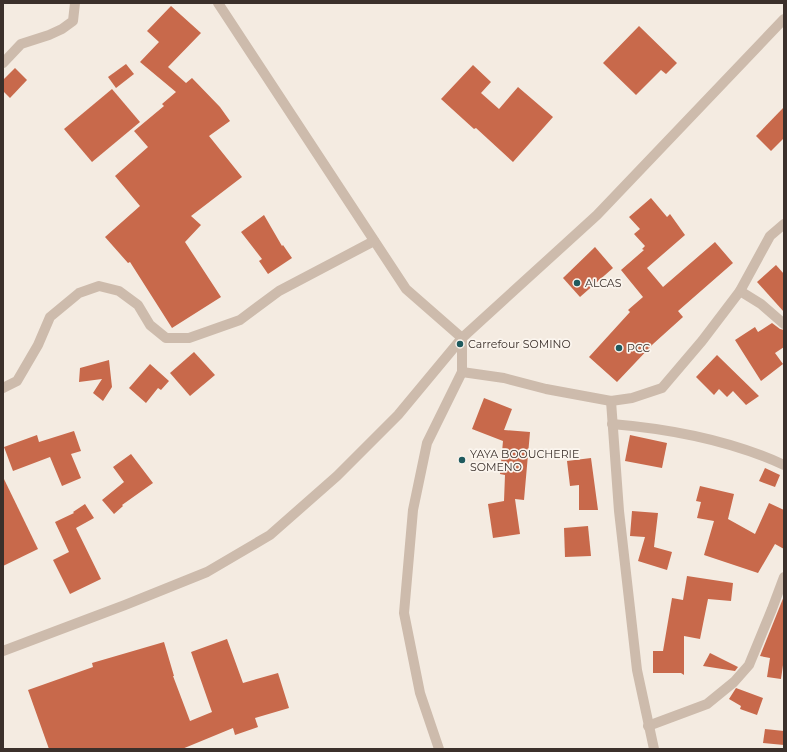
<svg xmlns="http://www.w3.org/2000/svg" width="787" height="752" viewBox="0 0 787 752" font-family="Montserrat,sans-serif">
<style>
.building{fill:#c8694b}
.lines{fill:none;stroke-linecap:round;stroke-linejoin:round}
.minor{stroke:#cdbbac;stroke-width:10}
.poi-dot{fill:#1f5a5e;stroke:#fbf5ee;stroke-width:1.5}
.labels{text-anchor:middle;stroke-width:3.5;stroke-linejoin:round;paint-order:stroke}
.poi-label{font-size:11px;fill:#3b302b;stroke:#fbf5ee;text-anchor:start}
</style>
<rect width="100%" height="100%" fill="#f4ebe1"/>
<g class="building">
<polygon points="171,6 201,33 168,67 186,83 192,78 220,107 230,121 209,136 242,177 191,216 201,225 185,242 221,297 172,328 130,262 128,263 105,237 140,206 115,176 148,147 134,131 164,106 162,104 176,92 140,62 159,42 147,31"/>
<polygon points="639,26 677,63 666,74 661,70 636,95 603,63"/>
<polygon points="126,64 134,74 116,88 108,77"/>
<polygon points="473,65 491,82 481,93 499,109 518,87 553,117 513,162 476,128 474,129 441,99"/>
<polygon points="15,68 27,80 10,98 3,91 3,80"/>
<polygon points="112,89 140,122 92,162 64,129"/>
<polygon points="784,107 784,138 771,151 756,136"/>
<polygon points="651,198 667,217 670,214 685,235 647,268 663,287 715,242 733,263 678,311 683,317 653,344 617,382 589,357 630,312 628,310 643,297 621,270 644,250 642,249 645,246 634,234 640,229 629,217"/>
<polygon points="264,215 282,246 283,245 292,258 268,274 259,261 262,259 241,232"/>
<polygon points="595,247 613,268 580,297 563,278"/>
<polygon points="776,265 784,274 784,312 757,282"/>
<polygon points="772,323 780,329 784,330 784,347 775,353 783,364 761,381 735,340 755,327 758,332"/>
<polygon points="194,352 215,375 190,396 170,373"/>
<polygon points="717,355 759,396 746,405 733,391 727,397 719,389 714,395 696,377"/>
<polygon points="109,360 112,387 103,401 93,393 102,379 79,382 80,368"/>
<polygon points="150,364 169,381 161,390 158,388 146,403 129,388"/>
<polygon points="484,398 512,409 504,430 530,432 524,500 515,499 520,534 493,538 488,504 504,501 505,475 500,474 503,441 472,429"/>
<polygon points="74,431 81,451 71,454 81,478 62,486 50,457 13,471 4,447 37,435 39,442"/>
<polygon points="630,435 667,443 662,468 625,461"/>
<polygon points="131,454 153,483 122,505 123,506 114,514 102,500 124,482 113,467"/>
<polygon points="591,458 598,510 579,510 579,485 570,486 567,461"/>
<polygon points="765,468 780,475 775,487 759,481"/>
<polygon points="3,477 38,549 3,566"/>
<polygon points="700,486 734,494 728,519 755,534 769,503 784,510 784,549 775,544 758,573 704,555 714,521 697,518 701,502 696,501"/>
<polygon points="85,504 94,518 76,528 101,579 70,594 53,560 69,552 55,522 74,513 73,512"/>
<polygon points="632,511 658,513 654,547 672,552 667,570 638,561 645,537 630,536"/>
<polygon points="588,526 591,556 565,557 564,528"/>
<polygon points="687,576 733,583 731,601 708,599 700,639 684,636 684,675 681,673 653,673 653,651 663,651 672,598 683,600"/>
<polygon points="784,596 784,658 781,679 767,677 770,658 760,656"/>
<polygon points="227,639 243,683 278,673 289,708 255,718 258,727 235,735 233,728 182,749 49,749 28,690 93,667 92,663 164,642 174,676 173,676 190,721 212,712 191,652"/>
<polygon points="710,653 738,667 735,671 703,666"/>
<polygon points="736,688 763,698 757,715 740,709 741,706 729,699"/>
<polygon points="765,729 784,731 784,745 763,743"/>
</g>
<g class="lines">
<g class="minor">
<polyline points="218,3 406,289 462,338 462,372 427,443 413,510 404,613 420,693 439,749"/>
<polyline points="3,63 21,44 49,35 62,29 73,21 75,3"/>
<polyline points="740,291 761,304 784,324"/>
<polyline points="462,372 504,378 546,389 611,401 632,398 662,388 702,341 740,291 770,236 784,224"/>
<polyline points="3,388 17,381 38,345 50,317 79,293 99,286 119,291 138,305 150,325 166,338 189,338 240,320 279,291 374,241"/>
<polyline points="611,401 619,511 637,670 654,749"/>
<path d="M612 424C671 429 730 440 784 465"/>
<polyline points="3,651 125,605 207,572 270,535 337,476 398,415 462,338 597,215 784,19"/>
<polyline points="648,726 707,704 734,682 749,665 772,609 784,577"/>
</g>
</g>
<g class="poi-dot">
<circle cx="577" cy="283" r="4"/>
<circle cx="460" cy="344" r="4"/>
<circle cx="619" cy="348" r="4"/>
<circle cx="462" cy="460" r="4"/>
</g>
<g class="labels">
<g class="poi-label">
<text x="585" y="287">ALCAS</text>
<text x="468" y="348">Carrefour SOMINO</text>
<text x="627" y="352">PCC</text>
<text x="470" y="458">YAYA BOOUCHERIE<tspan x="470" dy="13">SOMENO</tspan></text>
</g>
</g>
<rect width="787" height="752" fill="none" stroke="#3b302b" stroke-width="8"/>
</svg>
